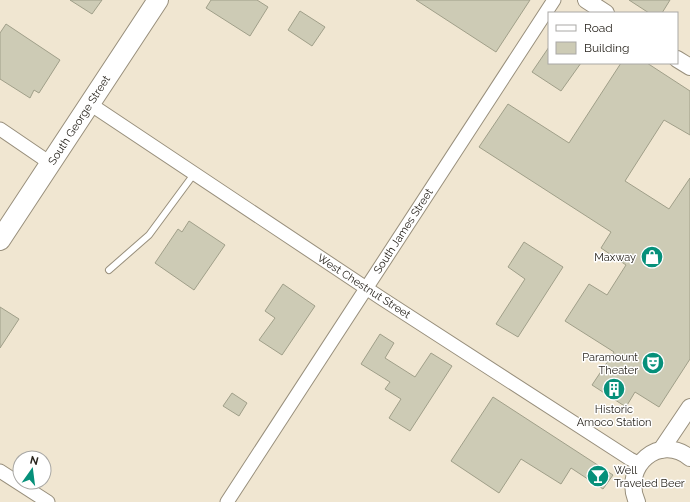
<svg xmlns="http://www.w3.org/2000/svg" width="690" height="502" viewBox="0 0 690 502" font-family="Raleway,sans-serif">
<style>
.building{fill:#cdcbb5;stroke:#a09f89}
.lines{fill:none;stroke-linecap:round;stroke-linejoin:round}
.service-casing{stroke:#988f7c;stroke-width:8}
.minor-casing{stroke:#988f7c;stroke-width:15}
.tertiary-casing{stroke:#988f7c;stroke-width:18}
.primary-casing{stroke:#988f7c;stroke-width:22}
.service{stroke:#fff;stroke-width:6}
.minor{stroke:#fff;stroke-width:13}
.tertiary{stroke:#fff;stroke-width:16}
.primary{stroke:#fff;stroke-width:20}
.labels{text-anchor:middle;stroke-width:3;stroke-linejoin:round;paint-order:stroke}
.street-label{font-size:11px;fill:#29251e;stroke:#fff}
.poi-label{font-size:11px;fill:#29251e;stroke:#fff;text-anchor:end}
</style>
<rect width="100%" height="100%" fill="#f0e6d1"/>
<g class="building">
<polygon points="70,0 102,0 92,14"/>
<polygon points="211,0 257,0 268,7 250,36 206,8"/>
<polygon points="416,0 530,0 496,52"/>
<polygon points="629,0 670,0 662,13 649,13"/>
<polygon points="300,11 325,27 312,46 288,30"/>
<polygon points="6,24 60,60 39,93 34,90 30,98 0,79 0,33"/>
<polygon points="549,47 549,63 581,63 561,91 532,72"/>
<polygon points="621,63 647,63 690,91 690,135 664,120 625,181 669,209 690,178 690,359 659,407 635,392 626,407 592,385 614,352 565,321 589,284 607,295 626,265 601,248 611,232 479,147 508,104 569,143"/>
<polygon points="189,221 225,245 194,290 155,263 178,229 182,232"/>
<polygon points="524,242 563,267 518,337 496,324 525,279 508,267"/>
<polygon points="283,284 315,306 282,355 259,340 275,318 265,311"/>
<polygon points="0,307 19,319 0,348"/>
<polygon points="380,334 394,343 385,358 415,377 431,353 452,366 410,431 389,418 401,399 385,389 390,382 361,364"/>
<polygon points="232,393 247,403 239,416 223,406"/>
<polygon points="493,397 613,475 603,489 571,468 561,484 521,459 499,493 451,461"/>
</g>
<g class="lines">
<g class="service-casing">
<polyline id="service" points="109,270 149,235 194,174"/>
</g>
<g class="minor-casing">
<g id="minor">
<polyline points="90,104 381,298 630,459 640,464"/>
<polyline points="0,129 50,163"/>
<polyline points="0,471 48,502"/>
<polyline points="227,502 554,0"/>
</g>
</g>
<g class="tertiary-casing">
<g id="tertiary">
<polyline points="586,0 606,13"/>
<polyline points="677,59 690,67"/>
<polyline points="661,450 690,407"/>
<path d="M637 502C621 466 660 433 690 458"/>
</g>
</g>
<g class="primary-casing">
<polyline id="primary" points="0,240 158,0"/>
</g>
<use href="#service" class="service"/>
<use href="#minor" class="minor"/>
<use href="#tertiary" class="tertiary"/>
<use href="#primary" class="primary"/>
</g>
<defs>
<g id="shop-disc" transform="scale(1.15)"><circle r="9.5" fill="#06907a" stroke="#fff"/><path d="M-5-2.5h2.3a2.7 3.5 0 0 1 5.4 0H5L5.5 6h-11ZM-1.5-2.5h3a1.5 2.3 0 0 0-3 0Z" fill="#fff"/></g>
<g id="theatre-disc" transform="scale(1.15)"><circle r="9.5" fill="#06907a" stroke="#fff"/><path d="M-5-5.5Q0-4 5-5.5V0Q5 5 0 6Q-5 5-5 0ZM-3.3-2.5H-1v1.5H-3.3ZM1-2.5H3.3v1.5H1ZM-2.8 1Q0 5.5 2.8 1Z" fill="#fff"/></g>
<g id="building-disc" transform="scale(1.15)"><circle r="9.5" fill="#06907a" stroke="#fff"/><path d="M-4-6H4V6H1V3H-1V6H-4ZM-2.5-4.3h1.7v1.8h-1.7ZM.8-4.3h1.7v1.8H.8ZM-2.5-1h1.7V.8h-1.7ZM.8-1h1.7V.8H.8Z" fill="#fff"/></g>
<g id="bar-disc" transform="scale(1.15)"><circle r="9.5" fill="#06907a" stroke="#fff"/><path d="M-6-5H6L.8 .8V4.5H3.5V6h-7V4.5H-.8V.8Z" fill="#fff"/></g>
</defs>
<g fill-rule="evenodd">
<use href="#shop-disc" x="652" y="257"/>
<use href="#theatre-disc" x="653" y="363"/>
<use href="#building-disc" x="614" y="389"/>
<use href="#bar-disc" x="598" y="476"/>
</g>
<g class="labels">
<g class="street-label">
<text transform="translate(79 120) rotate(-57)" y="4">South George Street</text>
<text transform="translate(403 231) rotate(-57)" y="4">South James Street</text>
<text transform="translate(364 286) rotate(33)" y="4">West Chestnut Street</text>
</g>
<g class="poi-label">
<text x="636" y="261">Maxway</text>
<text x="638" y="361">Paramount<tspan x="638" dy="13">Theater</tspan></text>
<text x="614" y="413" text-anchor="middle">Historic<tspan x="614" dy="13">Amoco Station</tspan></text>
<text x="614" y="474" text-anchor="start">Well<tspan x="614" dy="13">Traveled Beer</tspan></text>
</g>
</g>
<rect x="548" y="12" width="130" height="52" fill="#ffffff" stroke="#a9a8a5"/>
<rect x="556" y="25" width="20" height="6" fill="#ffffff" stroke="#a9a8a5"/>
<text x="584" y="32" font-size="12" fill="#29251e">Road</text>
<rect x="556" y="42" width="20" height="12" fill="#cdcbb5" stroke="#a9a8a5"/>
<text x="584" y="52" font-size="12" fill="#29251e">Building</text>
<g transform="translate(32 470) rotate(14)"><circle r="19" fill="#ffffff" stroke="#a9a8a5"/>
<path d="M0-3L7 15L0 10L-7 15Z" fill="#06907a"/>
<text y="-6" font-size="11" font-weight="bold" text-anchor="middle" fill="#29251e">N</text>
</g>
</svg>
